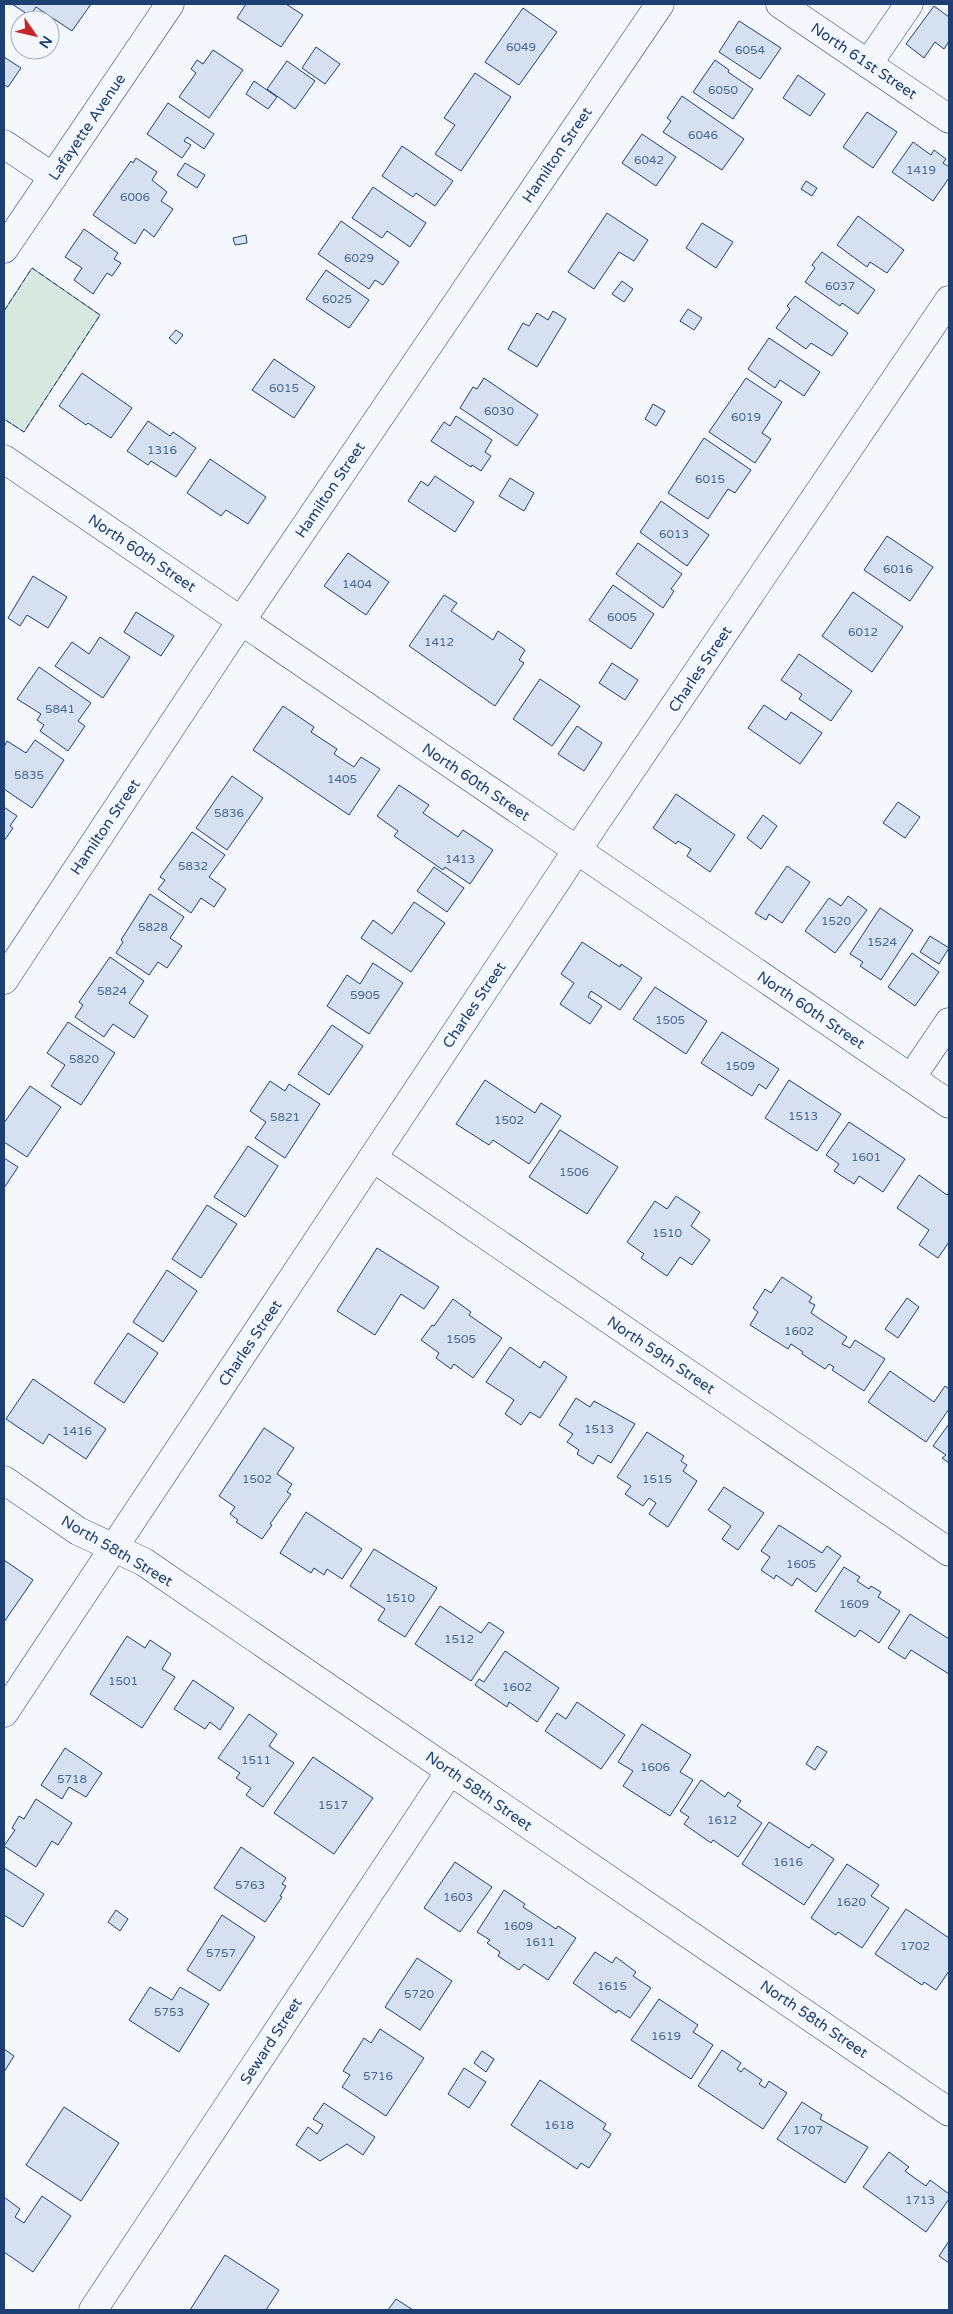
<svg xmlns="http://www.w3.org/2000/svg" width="953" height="2314" viewBox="0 0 953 2314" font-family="'Varela Round',sans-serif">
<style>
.green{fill:#d7e8df;stroke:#687fa3}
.building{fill:#d5e0f0;stroke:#1d3f73}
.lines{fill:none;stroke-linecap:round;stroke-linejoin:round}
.minor-casing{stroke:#1d3f73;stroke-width:29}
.minor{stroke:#f4f7fb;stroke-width:28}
.fence{stroke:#1d3f73;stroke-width:1;stroke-dasharray:6 2.5;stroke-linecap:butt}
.labels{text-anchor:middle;stroke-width:4;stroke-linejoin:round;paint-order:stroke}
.number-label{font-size:12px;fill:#4b6792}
.street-label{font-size:15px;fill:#1d3f73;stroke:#f4f7fb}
</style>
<rect width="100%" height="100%" fill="#f4f7fb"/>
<polygon class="green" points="32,268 100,315 24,432 4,419 4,311"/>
<g class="building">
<polygon points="12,4 91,4 72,31 36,7 30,16"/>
<polygon points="246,4 286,4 303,15 281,47 237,18"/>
<polygon points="934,6 949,17 949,41 944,49 935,42 924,58 906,44"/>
<polygon points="523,8 557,32 519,85 485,62"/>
<polygon points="739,21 781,48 760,79 719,52"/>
<polygon points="316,47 340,64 325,84 302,68"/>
<polygon points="213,50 243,70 209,118 179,97 196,73 191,69 197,60 203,64"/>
<polygon points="4,57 21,68 8,87 4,85"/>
<polygon points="715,60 729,70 728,72 753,89 733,119 693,92"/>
<polygon points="287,61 315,81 295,109 267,89"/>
<polygon points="475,73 511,97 461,171 435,154 455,125 444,118"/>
<polygon points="798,75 825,94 810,116 783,98"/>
<polygon points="254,81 277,97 268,109 246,94"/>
<polygon points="682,96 744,139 722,170 663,132 671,121 667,118"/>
<polygon points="168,103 214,134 204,149 187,137 184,141 191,145 182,158 147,134"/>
<polygon points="867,112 897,132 873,168 843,147"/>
<polygon points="642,134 676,157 656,186 622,163"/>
<polygon points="913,142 931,155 934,150 946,159 943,163 949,167 949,178 933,201 892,172"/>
<polygon points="402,146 453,181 435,206 416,193 413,197 382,176"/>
<polygon points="136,158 157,172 152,180 167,192 161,201 173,209 154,237 144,229 135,244 93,215 131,161 133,163"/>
<polygon points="185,163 205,175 197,188 177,175"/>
<polygon points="806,181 817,188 812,196 801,189"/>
<polygon points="373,187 426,223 410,247 387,231 382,238 352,218"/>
<polygon points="607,213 648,240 634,261 619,252 594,289 568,272"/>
<polygon points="858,216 904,250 887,273 870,262 867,267 837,245"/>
<polygon points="341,221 399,262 383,285 375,280 369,289 318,254"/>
<polygon points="702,223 733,242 716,268 686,248"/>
<polygon points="84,229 118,253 114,259 121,263 112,276 107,273 93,294 74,280 82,268 65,257"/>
<polygon points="246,235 247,243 235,245 233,238"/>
<polygon points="822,252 875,290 858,314 842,303 840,306 805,282 815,268 812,265"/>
<polygon points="326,270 369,300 349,328 306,299"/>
<polygon points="622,281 633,289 624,302 612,294"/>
<polygon points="795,296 848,333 832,356 811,343 806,349 776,328 790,309 787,306"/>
<polygon points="688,309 702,318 694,330 680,321"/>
<polygon points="553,311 566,319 537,367 508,349 523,323 529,326 537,313 548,320"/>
<polygon points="176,330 183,335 176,344 169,338"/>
<polygon points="769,338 820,372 804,396 780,380 775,388 748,369"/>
<polygon points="274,359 315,387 294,418 252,390"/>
<polygon points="82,373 132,408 111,438 88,423 86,425 59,406"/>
<polygon points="484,378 538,415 517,446 460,408 473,387 477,389"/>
<polygon points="746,378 782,402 762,433 771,439 755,463 709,432"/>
<polygon points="653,404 665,411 656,426 645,419"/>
<polygon points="456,416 492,440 485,452 491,456 481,471 472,465 471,467 431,441 444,422 450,426"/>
<polygon points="148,421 170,436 173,432 196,448 176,477 151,461 148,465 127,451"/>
<polygon points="704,438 751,470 735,493 728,489 708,519 668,493"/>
<polygon points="210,459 266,497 248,524 226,510 221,516 187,493"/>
<polygon points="435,476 474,502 455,532 408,501 421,481 428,486"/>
<polygon points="510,478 534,493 524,511 499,496"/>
<polygon points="661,501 709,535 687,566 640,532"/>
<polygon points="887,536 933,567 910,601 864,570"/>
<polygon points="638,543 682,574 671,589 674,591 663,608 616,574"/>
<polygon points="348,553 389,582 366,615 324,586"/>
<polygon points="33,576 67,597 48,628 27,615 20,626 8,618"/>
<polygon points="613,585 654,614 631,649 589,620"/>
<polygon points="853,592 903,627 872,672 822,636"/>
<polygon points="444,595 457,603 451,611 493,640 498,631 525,650 519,660 524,663 495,706 409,646"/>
<polygon points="136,612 174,636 161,656 124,632"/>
<polygon points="100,637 130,657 103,698 55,666 72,642 89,654"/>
<polygon points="799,654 852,691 831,721 799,699 802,694 781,680"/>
<polygon points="612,663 638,680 625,700 599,683"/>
<polygon points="39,667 91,703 78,721 85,726 68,751 40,731 44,725 37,720 41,714 17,699"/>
<polygon points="540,679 580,706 552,746 513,719"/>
<polygon points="764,705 786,720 791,712 822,733 800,764 748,728"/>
<polygon points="283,706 314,727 311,732 337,749 334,754 354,767 361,757 380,769 349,815 253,750"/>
<polygon points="577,726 602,743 584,771 558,754"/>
<polygon points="35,740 64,760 32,808 4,789 4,747 7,741 26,753"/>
<polygon points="232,776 263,798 227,850 196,828"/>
<polygon points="399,785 429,805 423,813 458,837 463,830 493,850 470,884 445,867 443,870 394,836 398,831 377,816"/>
<polygon points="676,794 735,835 710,872 687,856 691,849 678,841 676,844 653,828"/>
<polygon points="898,802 920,817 905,838 883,823"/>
<polygon points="4,807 17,816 10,826 13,828 4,841"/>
<polygon points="763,815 777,826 761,849 747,838"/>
<polygon points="192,832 225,855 209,877 226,889 214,907 201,898 191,913 158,889 165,880 160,877"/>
<polygon points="787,866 810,882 782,923 769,914 766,920 755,913"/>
<polygon points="434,867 464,888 447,912 417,891"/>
<polygon points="150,894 184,917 170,938 182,946 167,968 158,962 149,975 116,953 123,942 121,940"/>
<polygon points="848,896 867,910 835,953 805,931 829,898 841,906"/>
<polygon points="414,902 445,923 411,972 361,938 373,920 392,934"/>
<polygon points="880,908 913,930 881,980 860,966 863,962 850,954"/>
<polygon points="930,936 949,948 939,964 920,952"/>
<polygon points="582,942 620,967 621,964 642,978 620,1010 591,991 588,997 602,1006 590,1024 560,1004 574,983 561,974"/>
<polygon points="912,953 939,972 915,1006 888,987"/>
<polygon points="110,957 144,981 129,1003 148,1016 134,1038 113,1024 104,1037 75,1017 83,1005 79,1002"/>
<polygon points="373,963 403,983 369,1034 327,1006 347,975 360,984"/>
<polygon points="655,987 707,1021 686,1054 633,1019"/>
<polygon points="68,1022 115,1053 81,1105 51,1086 65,1065 47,1053"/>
<polygon points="332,1025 363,1046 329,1095 298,1074"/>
<polygon points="722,1032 779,1069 766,1089 759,1084 752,1096 701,1063"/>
<polygon points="485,1080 535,1113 541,1103 561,1116 529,1164 493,1140 489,1145 456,1124"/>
<polygon points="789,1080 841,1114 817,1151 765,1118"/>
<polygon points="270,1081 285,1091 289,1084 320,1104 285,1158 255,1138 266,1122 250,1111"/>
<polygon points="30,1086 61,1107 27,1157 4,1142 4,1123"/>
<polygon points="849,1122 905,1159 883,1192 859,1176 854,1184 834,1171 839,1164 826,1155"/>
<polygon points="560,1130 618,1167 587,1214 529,1177"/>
<polygon points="248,1146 278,1166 245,1217 214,1197"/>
<polygon points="4,1158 18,1167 4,1188"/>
<polygon points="919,1175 947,1195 949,1192 949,1242 938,1258 919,1245 929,1230 897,1208"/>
<polygon points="676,1196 700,1212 691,1226 710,1240 692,1265 680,1257 667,1276 641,1258 644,1254 627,1242 655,1201 667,1209"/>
<polygon points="207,1205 237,1224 201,1278 172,1259"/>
<polygon points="377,1248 439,1287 424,1309 401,1294 375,1335 337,1311"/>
<polygon points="167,1270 197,1291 163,1342 133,1322"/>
<polygon points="782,1277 812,1297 809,1302 815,1305 811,1313 847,1337 842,1344 850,1348 855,1340 885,1359 864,1391 832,1370 834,1367 829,1364 825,1369 802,1354 803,1352 791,1344 788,1349 750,1325 758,1312 753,1308 765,1289 771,1293"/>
<polygon points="907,1298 919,1307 898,1338 885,1329"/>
<polygon points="453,1299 471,1312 469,1315 502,1338 473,1378 454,1364 451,1369 436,1358 439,1353 421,1340 432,1325 434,1326"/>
<polygon points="128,1333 158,1353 124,1403 94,1383"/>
<polygon points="510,1347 540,1368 544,1361 567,1377 540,1418 530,1412 521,1425 505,1414 514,1400 486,1382"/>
<polygon points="890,1371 934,1402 945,1386 949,1389 949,1409 926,1442 868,1402"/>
<polygon points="33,1379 106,1429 86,1459 49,1434 43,1444 6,1419"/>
<polygon points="576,1398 590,1407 594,1401 635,1424 611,1463 598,1455 593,1464 577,1454 579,1450 567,1442 573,1434 559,1425"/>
<polygon points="949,1424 949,1463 942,1458 946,1455 933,1446"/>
<polygon points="264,1428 294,1448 277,1474 292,1484 287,1492 291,1494 270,1524 272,1525 262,1539 236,1522 238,1520 230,1514 235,1507 219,1496"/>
<polygon points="647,1432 684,1456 681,1461 687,1465 683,1471 697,1481 668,1527 649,1514 656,1503 649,1498 643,1506 625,1494 631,1486 617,1477"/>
<polygon points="724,1487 764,1513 738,1550 722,1539 731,1526 708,1510"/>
<polygon points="306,1512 362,1549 342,1579 327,1569 324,1575 314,1568 311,1573 280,1553"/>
<polygon points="779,1525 822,1553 827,1546 841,1556 816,1592 797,1578 792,1586 776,1575 774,1579 761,1570 770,1557 761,1551"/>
<polygon points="374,1549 437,1588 405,1637 378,1620 385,1609 350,1586"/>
<polygon points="4,1560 33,1580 4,1622"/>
<polygon points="844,1567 860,1577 857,1581 869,1589 871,1586 881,1592 878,1597 900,1611 879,1643 860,1630 855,1637 815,1611"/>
<polygon points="440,1606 481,1633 489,1622 504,1632 471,1681 415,1644"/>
<polygon points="910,1614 949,1639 949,1674 911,1650 905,1659 888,1648"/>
<polygon points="127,1636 145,1648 150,1640 171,1654 162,1669 175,1677 142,1728 90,1694"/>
<polygon points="505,1651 559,1688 537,1722 509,1702 507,1707 475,1685 479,1679 484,1682"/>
<polygon points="193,1680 234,1708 220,1730 210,1722 205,1729 174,1709"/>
<polygon points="577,1702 625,1735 601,1769 545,1731 557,1713 566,1719"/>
<polygon points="249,1714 277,1734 269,1746 294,1763 263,1807 246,1795 251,1788 236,1778 240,1773 218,1758"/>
<polygon points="642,1724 691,1755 680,1772 693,1780 670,1816 623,1786 633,1771 618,1762"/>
<polygon points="817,1746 827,1752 815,1770 806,1764"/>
<polygon points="65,1748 102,1773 86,1797 69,1787 62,1799 41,1785"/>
<polygon points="313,1757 373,1798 334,1854 274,1813"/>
<polygon points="701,1780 725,1797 728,1792 741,1801 737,1806 762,1823 738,1857 713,1840 711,1843 684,1824 689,1817 680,1811"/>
<polygon points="36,1799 72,1823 58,1845 52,1841 36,1867 4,1846 15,1830 12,1828 19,1816 24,1819"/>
<polygon points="769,1822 809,1848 812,1844 834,1859 804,1905 742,1864"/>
<polygon points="241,1847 286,1878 282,1884 286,1886 280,1896 282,1897 265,1922 214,1888"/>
<polygon points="455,1862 492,1887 460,1932 424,1908"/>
<polygon points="847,1864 879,1885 871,1896 889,1908 862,1948 838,1932 836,1935 811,1918"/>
<polygon points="4,1868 44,1894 23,1927 4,1915"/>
<polygon points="504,1890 525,1904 523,1907 556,1929 558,1926 576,1938 548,1980 524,1964 519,1970 498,1956 500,1952 487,1943 490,1940 477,1932"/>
<polygon points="906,1909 949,1938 949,1971 936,1990 924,1982 922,1985 875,1954"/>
<polygon points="116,1910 128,1919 120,1931 108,1922"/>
<polygon points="222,1915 255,1937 220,1991 187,1970"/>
<polygon points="595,1952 612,1963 616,1957 636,1972 633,1976 651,1988 630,2018 618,2010 616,2013 573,1983"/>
<polygon points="417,1958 452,1981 420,2030 385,2007"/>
<polygon points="150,1987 172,2000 180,1987 209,2004 179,2052 129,2020"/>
<polygon points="659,1999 698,2025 693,2032 713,2045 691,2079 631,2040"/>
<polygon points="380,2029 424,2058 386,2116 342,2087 350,2075 343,2071 364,2038 371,2043"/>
<polygon points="4,2049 14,2056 4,2072"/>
<polygon points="722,2050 741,2063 737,2069 741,2072 744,2068 762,2080 759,2084 765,2088 769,2081 787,2093 763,2129 698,2086"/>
<polygon points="482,2051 494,2059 486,2072 474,2063"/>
<polygon points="464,2068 486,2082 469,2108 448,2094"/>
<polygon points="540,2080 606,2124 603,2129 611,2134 589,2168 581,2163 577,2169 511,2125"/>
<polygon points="802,2102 822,2115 820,2119 868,2147 845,2183 777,2139"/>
<polygon points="324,2103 375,2137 363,2155 347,2144 320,2161 296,2145 308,2127 317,2134 323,2125 313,2119"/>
<polygon points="64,2107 119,2143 81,2201 26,2165"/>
<polygon points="889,2152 909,2167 905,2171 926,2186 930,2180 949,2194 949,2199 926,2232 863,2187"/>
<polygon points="42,2196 71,2216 33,2272 4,2252 4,2197 20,2209 15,2217 24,2223"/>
<polygon points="949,2241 949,2263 939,2256"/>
<polygon points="225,2255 279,2290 266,2310 190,2310"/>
<polygon points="396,2299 413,2310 388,2310"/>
</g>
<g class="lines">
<g class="minor-casing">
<g id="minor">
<polyline points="780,4 949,119"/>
<polyline points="868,64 909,4"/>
<polyline points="4,144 53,177"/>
<polyline points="4,249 170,4"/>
<polyline points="4,459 949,1104"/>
<polyline points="4,980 241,621 660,4"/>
<polyline points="911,1078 949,1022"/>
<polyline points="373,1158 949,1552"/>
<polyline points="4,1480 78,1531 144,1562 949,2112"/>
<polyline points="4,1713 577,850 949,300"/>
<polyline points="93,2310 450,1771"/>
</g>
</g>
<use href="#minor" class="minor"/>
<polyline class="fence" points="4,311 32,268 100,315 24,432 4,419"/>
</g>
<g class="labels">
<g class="number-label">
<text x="521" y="51">6049</text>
<text x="750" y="54">6054</text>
<text x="723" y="94">6050</text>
<text x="703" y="139">6046</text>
<text x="649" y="164">6042</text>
<text x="921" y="174">1419</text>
<text x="135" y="201">6006</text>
<text x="359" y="262">6029</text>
<text x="840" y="290">6037</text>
<text x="337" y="303">6025</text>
<text x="284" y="392">6015</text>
<text x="499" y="415">6030</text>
<text x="746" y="421">6019</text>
<text x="162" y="454">1316</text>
<text x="710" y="483">6015</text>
<text x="674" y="538">6013</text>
<text x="898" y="573">6016</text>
<text x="357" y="588">1404</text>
<text x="622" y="621">6005</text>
<text x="863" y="636">6012</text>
<text x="439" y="646">1412</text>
<text x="60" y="713">5841</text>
<text x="29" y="779">5835</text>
<text x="342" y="783">1405</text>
<text x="229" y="817">5836</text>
<text x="460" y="863">1413</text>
<text x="193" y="870">5832</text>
<text x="836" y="925">1520</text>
<text x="153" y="931">5828</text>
<text x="882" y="946">1524</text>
<text x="112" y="995">5824</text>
<text x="365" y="999">5905</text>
<text x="670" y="1024">1505</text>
<text x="84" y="1063">5820</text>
<text x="740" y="1070">1509</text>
<text x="803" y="1120">1513</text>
<text x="285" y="1121">5821</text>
<text x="509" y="1124">1502</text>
<text x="866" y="1161">1601</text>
<text x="574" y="1176">1506</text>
<text x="667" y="1237">1510</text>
<text x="799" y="1335">1602</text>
<text x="461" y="1343">1505</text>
<text x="599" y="1433">1513</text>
<text x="77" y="1435">1416</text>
<text x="257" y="1483">1502</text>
<text x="657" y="1483">1515</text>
<text x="801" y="1568">1605</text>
<text x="400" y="1602">1510</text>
<text x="854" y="1608">1609</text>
<text x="459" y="1643">1512</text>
<text x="123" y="1685">1501</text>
<text x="517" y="1691">1602</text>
<text x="256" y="1764">1511</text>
<text x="655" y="1771">1606</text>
<text x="72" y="1783">5718</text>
<text x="333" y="1809">1517</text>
<text x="722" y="1824">1612</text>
<text x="788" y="1866">1616</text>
<text x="250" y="1889">5763</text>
<text x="458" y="1901">1603</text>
<text x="851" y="1906">1620</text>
<text x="518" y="1930">1609</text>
<text x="540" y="1946">1611</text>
<text x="915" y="1950">1702</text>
<text x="221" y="1957">5757</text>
<text x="612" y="1990">1615</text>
<text x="419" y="1998">5720</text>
<text x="169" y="2016">5753</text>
<text x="666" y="2040">1619</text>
<text x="378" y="2080">5716</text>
<text x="559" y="2129">1618</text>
<text x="808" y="2134">1707</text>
<text x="920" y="2204">1713</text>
</g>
<g class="street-label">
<text transform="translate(864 61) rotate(34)" y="5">North 61st Street</text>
<text transform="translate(87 127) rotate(-56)" y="5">Lafayette Avenue</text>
<text transform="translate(557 155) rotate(-56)" y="5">Hamilton Street</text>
<text transform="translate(330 490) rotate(-56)" y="5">Hamilton Street</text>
<text transform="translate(142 553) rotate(34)" y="5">North 60th Street</text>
<text transform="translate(700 669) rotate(-56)" y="5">Charles Street</text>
<text transform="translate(476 782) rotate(34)" y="5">North 60th Street</text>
<text transform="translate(105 827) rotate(-56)" y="5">Hamilton Street</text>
<text transform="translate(474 1005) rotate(-56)" y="5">Charles Street</text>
<text transform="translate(811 1010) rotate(34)" y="5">North 60th Street</text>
<text transform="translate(250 1343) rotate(-56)" y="5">Charles Street</text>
<text transform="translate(661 1355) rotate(34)" y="5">North 59th Street</text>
<text transform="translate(117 1551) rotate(30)" y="5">North 58th Street</text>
<text transform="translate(479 1791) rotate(35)" y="5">North 58th Street</text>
<text transform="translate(814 2019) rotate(34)" y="5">North 58th Street</text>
<text transform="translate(271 2041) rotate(-57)" y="5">Seward Street</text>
</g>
</g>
<rect width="953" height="2314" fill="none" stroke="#1d3f73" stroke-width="10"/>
<g transform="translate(35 35) rotate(124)"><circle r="24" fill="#f4f7fb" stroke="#9eadc5"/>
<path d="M0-4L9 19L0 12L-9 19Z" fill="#c62828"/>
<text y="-8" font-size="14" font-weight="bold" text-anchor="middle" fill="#1d3f73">N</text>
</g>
</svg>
